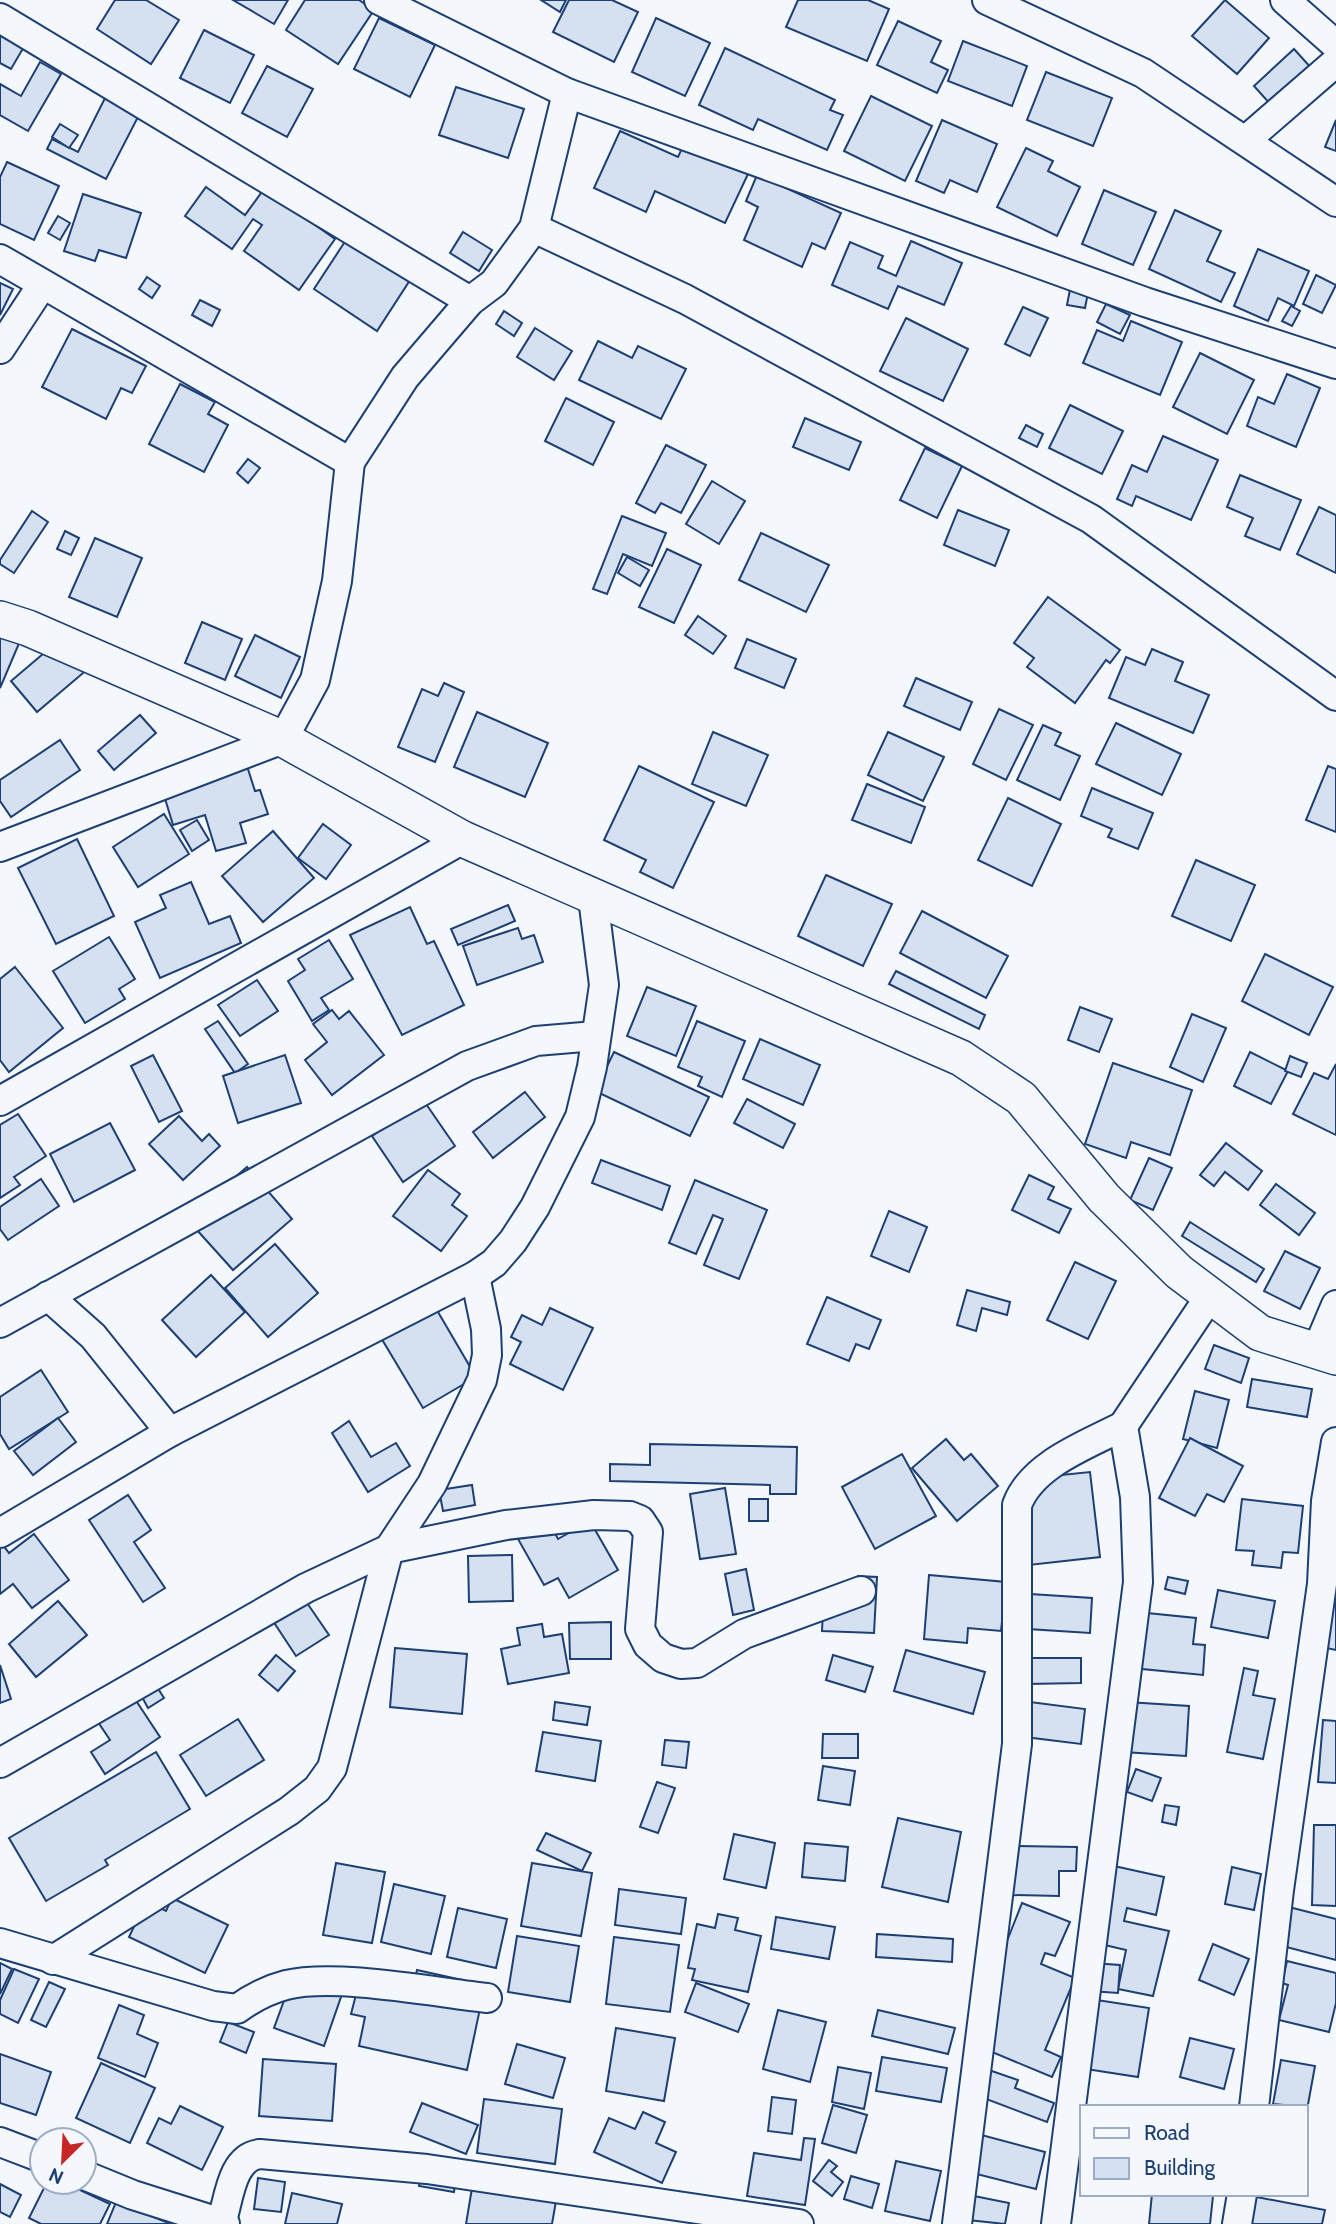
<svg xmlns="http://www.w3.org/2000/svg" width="1336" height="2224" viewBox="0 0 1336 2224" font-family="Cabin,sans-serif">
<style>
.building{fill:#d5e0f0;stroke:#1d3f73;stroke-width:2}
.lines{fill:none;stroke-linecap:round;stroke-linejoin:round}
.minor-casing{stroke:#1d3f73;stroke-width:32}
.tertiary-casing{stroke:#1d3f73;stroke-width:38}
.minor{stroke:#f4f7fb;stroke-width:28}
.tertiary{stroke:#f4f7fb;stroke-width:35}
</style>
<rect width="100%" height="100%" fill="#f4f7fb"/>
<g class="building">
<polygon points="115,0 146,0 179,20 151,64 97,29"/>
<polygon points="233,0 288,0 274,24"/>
<polygon points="305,0 359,0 374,10 338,64 286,30"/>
<polygon points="541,0 566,0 560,12"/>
<polygon points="569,0 612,0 638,12 614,62 553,32"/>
<polygon points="798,0 868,0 889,9 867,61 786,27"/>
<polygon points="1225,0 1269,38 1237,74 1192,36"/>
<polygon points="379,18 435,45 410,97 354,69"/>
<polygon points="656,18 710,43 685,96 632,72"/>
<polygon points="898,21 941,41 931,62 948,70 937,93 877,65"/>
<polygon points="204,30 254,55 230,103 180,78"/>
<polygon points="0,31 25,45 11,69 0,63"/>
<polygon points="963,41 1027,66 1012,106 948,81"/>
<polygon points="725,48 835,100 830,110 843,115 827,150 758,119 753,130 699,105"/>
<polygon points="1294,49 1313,70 1273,107 1254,86"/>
<polygon points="40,62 61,74 28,131 0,115 0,84 21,96"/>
<polygon points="267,66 313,89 287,137 242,113"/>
<polygon points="1046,72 1112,98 1093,146 1027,120"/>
<polygon points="456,87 524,109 508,158 439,135"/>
<polygon points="871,96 932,126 905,181 844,151"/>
<polygon points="105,98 139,115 106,179 47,149 52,139 78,152"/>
<polygon points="942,120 997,144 977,192 950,180 944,193 916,181"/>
<polygon points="1336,120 1336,151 1325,147"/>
<polygon points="60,124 78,135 69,148 52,137"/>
<polygon points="620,131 678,157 684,144 748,174 725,223 655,191 646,212 594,188"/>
<polygon points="1026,148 1053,161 1048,171 1080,187 1057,236 997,207"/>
<polygon points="7,162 59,186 34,240 0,224 0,177"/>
<polygon points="757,175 841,213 825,249 812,243 802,267 744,240 758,207 746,201"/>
<polygon points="206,187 245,215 264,189 335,239 299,290 244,251 262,225 253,219 232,249 185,216"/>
<polygon points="1104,190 1156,212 1133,265 1082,244"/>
<polygon points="83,194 141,213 126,258 99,250 95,261 64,251"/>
<polygon points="1175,210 1221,231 1207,261 1235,273 1221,302 1149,269"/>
<polygon points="58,216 70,223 60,240 48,233"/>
<polygon points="463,232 492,250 479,271 450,253"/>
<polygon points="346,240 412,277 377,331 314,289"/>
<polygon points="911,241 962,263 944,305 898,286 888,309 832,285 850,242 883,256 878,268 896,276"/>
<polygon points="1258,249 1309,271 1294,306 1278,298 1268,321 1234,306"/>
<polygon points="1316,275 1336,285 1322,313 1303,304"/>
<polygon points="147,277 160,286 152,298 139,289"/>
<polygon points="1072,279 1090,283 1085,308 1067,305"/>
<polygon points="0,283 13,289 0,315"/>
<polygon points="200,300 220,310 212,326 192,315"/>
<polygon points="1106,304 1130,315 1120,334 1097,322"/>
<polygon points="1291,306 1300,311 1292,326 1282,321"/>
<polygon points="1023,307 1048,318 1030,356 1005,344"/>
<polygon points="504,311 522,323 514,336 496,324"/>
<polygon points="906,318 968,349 943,401 880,371"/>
<polygon points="1131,321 1182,342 1160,395 1083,363 1097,330 1123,341"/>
<polygon points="535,328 572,351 554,380 517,357"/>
<polygon points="72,329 146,366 132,393 121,388 106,419 42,387"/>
<polygon points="598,341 632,358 638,346 686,369 661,419 579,380"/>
<polygon points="1200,353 1254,380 1227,434 1173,407"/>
<polygon points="1287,374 1320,388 1296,447 1247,426 1258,397 1274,404"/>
<polygon points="180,384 215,402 208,414 228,425 204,472 149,444"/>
<polygon points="566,398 614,422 593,465 545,441"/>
<polygon points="1070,405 1123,431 1102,474 1049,448"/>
<polygon points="805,418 861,442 849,470 793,447"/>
<polygon points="1026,425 1043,434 1037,447 1019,438"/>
<polygon points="1163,436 1218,460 1191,520 1136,496 1132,506 1117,499 1132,465 1147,472"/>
<polygon points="666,445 706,465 681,513 661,503 655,513 636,503"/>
<polygon points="925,448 962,466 937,518 900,500"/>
<polygon points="248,459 260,468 248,483 237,473"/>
<polygon points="1240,475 1301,500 1280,550 1245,536 1253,518 1227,507"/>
<polygon points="712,481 745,501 719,544 686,524"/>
<polygon points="1319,507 1336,515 1336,573 1297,554"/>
<polygon points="958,510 1009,530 995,566 944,545"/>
<polygon points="32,511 48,522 14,573 0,564 0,560"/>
<polygon points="622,516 666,533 652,566 623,554 607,594 593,589"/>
<polygon points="65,531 79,538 71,555 57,549"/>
<polygon points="761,533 829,565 806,612 739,580"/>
<polygon points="95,538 142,558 117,617 69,597"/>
<polygon points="667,549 701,565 674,623 639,607"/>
<polygon points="627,557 649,570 640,586 618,573"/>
<polygon points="1048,597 1120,650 1110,663 1106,660 1075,703 1027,667 1034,658 1014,643"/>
<polygon points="698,616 726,636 713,654 685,635"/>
<polygon points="202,622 242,639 225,680 185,663"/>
<polygon points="0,624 23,634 0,688"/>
<polygon points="255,635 300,657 281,698 235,676"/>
<polygon points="63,637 89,668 37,712 11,681"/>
<polygon points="747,639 796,659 784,688 735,668"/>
<polygon points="1152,649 1183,662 1175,681 1209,695 1193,733 1109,698 1126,657 1145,665"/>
<polygon points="916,678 972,702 960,730 904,706"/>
<polygon points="444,683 464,692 435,762 398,747 422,689 438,696"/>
<polygon points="999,709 1033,725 1006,780 973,764"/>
<polygon points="477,712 548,743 525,797 454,767"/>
<polygon points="140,715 156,733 114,770 98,751"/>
<polygon points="1116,723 1181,754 1162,795 1096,764"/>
<polygon points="1043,725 1061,733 1055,745 1080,756 1060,800 1017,780"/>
<polygon points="713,732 768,755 746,806 692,784"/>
<polygon points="888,732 944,757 923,801 868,775"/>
<polygon points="60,740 80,770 11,817 0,801 0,780"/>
<polygon points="247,766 255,791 260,790 268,814 240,823 246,843 216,851 205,815 173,825 163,792"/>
<polygon points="639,766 714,802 673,888 640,872 646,860 604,840"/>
<polygon points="1328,766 1336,769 1336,832 1306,820"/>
<polygon points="867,784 925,807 911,843 852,820"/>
<polygon points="1092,788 1153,813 1138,849 1108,837 1112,829 1081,816"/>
<polygon points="1008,798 1061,824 1032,886 978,860"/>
<polygon points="164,814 189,854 138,887 113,847"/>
<polygon points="197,820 209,840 192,851 180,830"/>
<polygon points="323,824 351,845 326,879 298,858"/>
<polygon points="273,831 314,878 263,922 222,876"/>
<polygon points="77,839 114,916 56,944 18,868"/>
<polygon points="1196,860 1255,885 1231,941 1172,916"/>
<polygon points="826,875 892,904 863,966 798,936"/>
<polygon points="191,882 209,924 230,916 241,943 160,978 135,922 166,908 160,895"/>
<polygon points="508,905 515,921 458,945 451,929"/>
<polygon points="410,907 427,944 434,941 464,1005 402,1035 350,935"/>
<polygon points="922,911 1008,956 986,998 900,953"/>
<polygon points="518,928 522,939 534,935 543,962 477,985 463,946"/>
<polygon points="109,937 135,979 119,989 125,999 85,1023 53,971"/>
<polygon points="329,940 353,979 321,998 329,1010 312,1021 288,981 305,970 298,959"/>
<polygon points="1265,954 1333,987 1309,1035 1242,1001"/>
<polygon points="15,967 63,1028 9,1072 0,1060 0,979"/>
<polygon points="896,971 985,1015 979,1029 889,984"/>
<polygon points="257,980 278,1011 240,1036 218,1005"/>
<polygon points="647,987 696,1006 676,1056 627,1036"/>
<polygon points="1080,1007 1112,1019 1099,1052 1068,1040"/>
<polygon points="332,1010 339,1019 349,1011 384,1055 332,1095 305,1060 327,1042 313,1024"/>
<polygon points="1192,1014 1226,1028 1203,1082 1170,1067"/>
<polygon points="218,1021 248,1064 235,1073 205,1029"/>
<polygon points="697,1021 745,1041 722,1097 698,1086 702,1077 678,1067"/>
<polygon points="760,1039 820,1065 803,1105 743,1079"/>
<polygon points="614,1052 709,1097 690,1136 595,1091"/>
<polygon points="1250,1052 1288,1071 1271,1104 1234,1086"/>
<polygon points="153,1055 182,1111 159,1122 131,1066"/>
<polygon points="285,1055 301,1103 238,1123 223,1076"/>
<polygon points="1290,1056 1307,1063 1301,1077 1285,1071"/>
<polygon points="1113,1063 1192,1090 1170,1155 1131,1142 1126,1158 1085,1144"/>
<polygon points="1336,1064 1336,1135 1293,1114 1314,1073 1328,1079"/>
<polygon points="525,1092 545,1117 493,1158 473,1132"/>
<polygon points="747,1099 795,1124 783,1148 734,1123"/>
<polygon points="424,1101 455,1146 403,1182 372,1136"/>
<polygon points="18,1114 46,1156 14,1177 20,1185 0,1198 0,1125"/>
<polygon points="179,1116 202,1141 209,1134 220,1146 183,1180 149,1144"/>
<polygon points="110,1123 135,1170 74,1202 50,1154"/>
<polygon points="1226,1143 1262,1171 1248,1190 1225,1172 1214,1186 1200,1175"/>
<polygon points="1149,1158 1172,1168 1153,1210 1130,1200"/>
<polygon points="601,1160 670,1186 662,1210 592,1183"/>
<polygon points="247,1167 292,1219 233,1270 187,1219"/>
<polygon points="428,1170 460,1194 452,1205 467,1216 441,1251 393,1216"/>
<polygon points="1029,1175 1054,1187 1048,1199 1071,1209 1059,1233 1012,1210"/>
<polygon points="41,1179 59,1206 8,1240 0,1229 0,1207"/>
<polygon points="695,1180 767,1210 739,1279 704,1265 723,1219 713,1215 696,1254 669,1243"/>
<polygon points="1276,1184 1315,1213 1299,1235 1260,1205"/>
<polygon points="889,1211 927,1227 909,1272 871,1256"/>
<polygon points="1190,1222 1264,1269 1256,1282 1182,1236"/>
<polygon points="275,1244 318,1293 268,1337 225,1288"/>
<polygon points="1285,1251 1320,1268 1300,1309 1264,1291"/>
<polygon points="1075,1262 1116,1281 1088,1339 1047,1320"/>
<polygon points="211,1275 245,1312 196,1357 162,1320"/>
<polygon points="967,1290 1010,1302 1007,1315 982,1308 976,1331 957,1325"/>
<polygon points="827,1297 881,1320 869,1349 856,1344 849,1361 807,1344"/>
<polygon points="431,1300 476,1377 423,1408 377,1331"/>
<polygon points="550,1308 593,1328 563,1390 510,1364 521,1342 511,1337 522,1315 542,1325"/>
<polygon points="1214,1345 1249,1358 1241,1383 1205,1369"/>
<polygon points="41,1370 68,1412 9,1449 0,1434 0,1397"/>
<polygon points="1252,1379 1312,1389 1307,1417 1247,1407"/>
<polygon points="1195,1391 1229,1400 1217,1448 1183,1439"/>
<polygon points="58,1418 76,1442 33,1475 14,1451"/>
<polygon points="349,1421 371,1457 396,1443 410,1466 368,1492 332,1433"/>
<polygon points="1190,1438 1243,1466 1224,1502 1207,1494 1195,1516 1159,1498"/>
<polygon points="946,1439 964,1460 971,1454 998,1486 957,1521 912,1468"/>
<polygon points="650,1444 797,1447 796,1494 770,1494 770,1485 610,1481 610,1464 650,1465"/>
<polygon points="902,1454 936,1516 875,1549 842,1487"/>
<polygon points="1090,1472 1100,1557 1029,1565 1023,1479"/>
<polygon points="472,1485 475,1505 443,1511 439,1490"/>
<polygon points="725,1488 736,1554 700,1559 690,1494"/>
<polygon points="128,1495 151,1530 134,1542 165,1588 143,1602 89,1520"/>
<rect x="749" y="1499" width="19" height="22"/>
<polygon points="1242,1499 1303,1506 1298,1553 1283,1552 1281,1568 1252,1565 1254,1551 1236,1550"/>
<polygon points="590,1521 618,1570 569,1598 558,1578 544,1585 518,1539 549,1522 558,1539"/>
<polygon points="34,1534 69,1580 32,1608 13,1584 0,1594 0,1541 9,1553"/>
<polygon points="512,1555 513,1601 469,1602 468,1556"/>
<polygon points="746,1569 754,1610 733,1615 725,1574"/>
<polygon points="929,1575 1006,1582 1001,1631 968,1628 967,1643 924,1639"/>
<polygon points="858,1576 877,1577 874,1633 822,1631 824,1590 858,1592"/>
<polygon points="1168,1577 1188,1581 1185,1594 1165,1589"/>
<polygon points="1336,1578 1336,1650 1313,1645"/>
<polygon points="1218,1590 1275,1601 1268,1638 1211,1627"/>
<polygon points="1030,1594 1092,1598 1090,1633 1028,1629"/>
<polygon points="305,1600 329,1635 296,1656 273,1621"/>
<polygon points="58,1601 87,1635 36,1677 9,1644"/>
<polygon points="1137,1612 1196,1618 1193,1644 1205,1645 1203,1675 1132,1668"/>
<polygon points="611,1622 611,1659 570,1659 569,1623"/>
<polygon points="542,1624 544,1637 562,1634 569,1673 508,1684 501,1649 520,1645 517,1628"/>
<polygon points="395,1648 467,1654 462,1714 390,1707"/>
<polygon points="906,1650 985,1672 973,1714 894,1691"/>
<polygon points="276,1655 295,1671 278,1691 259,1675"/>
<polygon points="833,1655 873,1667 865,1692 826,1680"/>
<polygon points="1027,1658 1081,1658 1081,1683 1027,1684"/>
<polygon points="0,1665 11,1699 0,1703"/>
<polygon points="1244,1668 1258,1671 1253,1695 1275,1699 1263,1759 1227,1752"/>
<polygon points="150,1676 164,1698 148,1708 135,1684"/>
<polygon points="129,1690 160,1737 105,1774 91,1752 110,1740 92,1713"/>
<polygon points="1022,1701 1085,1709 1081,1744 1017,1736"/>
<polygon points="555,1702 590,1707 587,1725 553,1720"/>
<polygon points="1127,1702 1189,1706 1186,1756 1123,1752"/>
<polygon points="238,1719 264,1760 206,1796 180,1755"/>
<polygon points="1323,1720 1336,1721 1336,1783 1318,1782"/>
<polygon points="543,1732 601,1741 595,1781 536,1771"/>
<polygon points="823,1734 858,1734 858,1758 822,1758"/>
<polygon points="665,1740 689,1742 686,1768 662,1765"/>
<polygon points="156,1752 190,1809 105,1860 108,1865 46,1901 9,1838"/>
<polygon points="823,1766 855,1771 850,1805 818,1800"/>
<polygon points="1136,1769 1161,1778 1152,1801 1127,1792"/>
<polygon points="657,1782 675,1788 658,1833 640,1827"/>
<polygon points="1165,1805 1179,1807 1176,1825 1162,1822"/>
<polygon points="898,1818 961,1832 948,1902 882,1887"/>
<polygon points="1314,1825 1336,1825 1336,1906 1312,1905"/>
<polygon points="546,1833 591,1853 582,1871 537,1850"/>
<polygon points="734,1834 775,1843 766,1888 724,1879"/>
<polygon points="805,1843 848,1847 845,1881 802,1877"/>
<polygon points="1010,1846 1077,1847 1076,1871 1059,1871 1059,1896 1010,1895"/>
<polygon points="336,1863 385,1872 372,1943 323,1935"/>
<polygon points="532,1863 592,1873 581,1936 521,1926"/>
<polygon points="1114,1866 1164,1877 1156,1915 1127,1908 1124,1921 1169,1931 1153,1996 1118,1989 1126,1950 1092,1942"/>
<polygon points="1232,1867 1261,1874 1254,1910 1225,1904"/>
<polygon points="394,1884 445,1896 431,1954 381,1942"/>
<polygon points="619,1889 686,1898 681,1934 615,1925"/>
<polygon points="172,1898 228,1925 205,1973 129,1937 146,1901 166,1911"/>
<polygon points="1022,1903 1070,1922 1055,1956 1045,1953 1041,1964 1075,1978 1045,2050 1061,2057 1052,2077 973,2044 1005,1946"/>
<polygon points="1285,1906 1336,1919 1336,1960 1275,1944"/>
<polygon points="458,1908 507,1919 496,1968 447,1957"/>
<polygon points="718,1914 738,1918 735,1930 761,1936 748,1992 692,1980 695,1969 688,1968 697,1924 715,1928"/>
<polygon points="776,1917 835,1927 829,1959 771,1949"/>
<polygon points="877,1934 953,1939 952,1962 876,1957"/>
<polygon points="517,1936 579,1946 570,2002 508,1992"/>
<polygon points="614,1937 679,1945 670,2012 606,2004"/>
<polygon points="1213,1944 1249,1959 1234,1995 1199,1980"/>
<polygon points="1287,1961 1336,1973 1336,2003 1329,2032 1279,2020 1288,1985 1282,1983"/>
<polygon points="0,1963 12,1969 0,1994"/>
<polygon points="1091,1963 1120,1965 1118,1993 1090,1991"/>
<polygon points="14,1969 39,1979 18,2023 0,2014 0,2000"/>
<polygon points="417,1970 485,1985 467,2070 359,2046 365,2017 351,2014 358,1987 411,1999"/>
<polygon points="293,1976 342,1994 324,2046 274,2028"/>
<polygon points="49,1982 65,1989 46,2027 31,2020"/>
<polygon points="696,1983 749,2004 738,2032 685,2012"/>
<polygon points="1084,1998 1149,2008 1138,2077 1073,2067"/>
<polygon points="119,2005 144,2015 137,2034 158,2043 145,2077 98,2058"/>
<polygon points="778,2010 826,2022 810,2082 763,2069"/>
<polygon points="878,2010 955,2028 948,2054 872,2036"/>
<polygon points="228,2022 254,2032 246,2053 220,2042"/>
<polygon points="616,2028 675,2038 664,2101 606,2091"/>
<polygon points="1190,2038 1234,2049 1224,2089 1180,2077"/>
<polygon points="517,2044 565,2058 553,2098 505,2084"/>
<polygon points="0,2054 51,2072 36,2115 0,2103"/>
<polygon points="882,2057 947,2068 941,2102 876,2091"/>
<polygon points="263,2059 336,2064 332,2121 259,2116"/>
<polygon points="1281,2060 1315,2066 1307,2110 1306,2107 1273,2104"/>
<polygon points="101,2063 155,2088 130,2143 76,2118"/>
<polygon points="838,2067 871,2073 864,2109 832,2102"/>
<polygon points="983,2068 1018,2080 1015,2088 1054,2103 1047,2122 973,2094"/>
<polygon points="772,2097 796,2100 792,2134 768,2131"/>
<polygon points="484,2099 562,2109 555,2164 477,2153"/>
<polygon points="422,2103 478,2125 466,2154 410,2132"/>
<polygon points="833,2105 867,2115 856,2153 822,2143"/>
<polygon points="180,2106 223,2127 202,2170 147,2143 159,2118 171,2124"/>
<polygon points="643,2112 665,2122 656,2143 676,2152 662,2183 594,2152 609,2118 635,2129"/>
<polygon points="974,2133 1045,2152 1036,2189 965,2171"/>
<polygon points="804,2138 815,2139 805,2205 747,2196 754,2153 801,2160"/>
<polygon points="829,2160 837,2166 831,2172 843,2182 832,2196 813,2181"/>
<polygon points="896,2161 941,2171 930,2221 885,2211"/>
<polygon points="422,2172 456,2178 454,2192 419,2186"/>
<polygon points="851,2176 879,2184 872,2208 844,2199"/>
<polygon points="258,2178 285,2182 281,2212 254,2209"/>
<polygon points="47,2182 63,2182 110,2204 100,2224 41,2224 29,2218"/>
<polygon points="0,2184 21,2195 10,2217 0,2212"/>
<polygon points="559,2184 552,2224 466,2224 472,2188"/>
<polygon points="292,2193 342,2204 337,2224 285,2224"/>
<polygon points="964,2194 1009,2203 1005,2224 959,2219"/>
<polygon points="1152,2194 1213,2196 1210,2224 1149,2224"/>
<polygon points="1246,2195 1325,2210 1322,2224 1241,2224"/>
<polygon points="116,2202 171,2224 107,2224"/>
</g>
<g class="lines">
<g class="minor-casing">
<g id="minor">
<polyline points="379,0 567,93 1145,302 1336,364"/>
<polyline points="987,0 1143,73 1336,202"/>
<polyline points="1285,0 1336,45"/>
<polyline points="0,18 470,301"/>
<polyline points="1246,140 1336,62"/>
<polyline points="534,228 685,299 1091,519 1336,696"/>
<polyline points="0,259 350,462 337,581 315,680 283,739 0,847"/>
<polyline points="0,349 42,285"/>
<polyline points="350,462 405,377 470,301 494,283 534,228 567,93"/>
<polyline points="0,1101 463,839"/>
<polyline points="48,1296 93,1336 170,1432"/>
<polyline points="0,1323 467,1066 536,1041 595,1036"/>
<polyline points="1316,1352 1336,1305"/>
<polyline points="0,1533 170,1432 475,1276 494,1263 513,1241 535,1207 580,1117 592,1067 604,985 593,898"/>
<polyline points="0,1763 306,1588 389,1549 506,1525 594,1515 630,1516 640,1520 648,1532 640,1629 648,1645 663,1658 681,1664 697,1663 744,1634 861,1591"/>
<path d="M0 1943 213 2006 237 2009C252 1998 267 1990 286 1985 335 1973 433 1992 487 1998"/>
<polyline points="53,1960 289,1811 317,1789 332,1768 389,1549 432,1484 482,1380 487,1355 486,1329 475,1276"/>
<polyline points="1254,2107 1279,1890 1322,1584 1326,1501 1336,1442"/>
<polyline points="0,2142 42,2158"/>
<polyline points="84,2175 133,2195 225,2224"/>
<path d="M221 2224C229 2200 231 2157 260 2154L427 2169 799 2224"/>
<path d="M957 2224 1017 1744V1505C1032 1464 1087 1445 1123 1426"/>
<polyline points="1056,2224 1138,1582 1135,1497 1123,1426 1210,1296"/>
<polyline points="1237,2224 1242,2194"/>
</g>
</g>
<g class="tertiary-casing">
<polyline id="tertiary" points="0,619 28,628 283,739 463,839 961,1058 1021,1098 1104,1198 1179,1272 1260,1333 1336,1357"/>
</g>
<use href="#minor" class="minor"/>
<use href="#tertiary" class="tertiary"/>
</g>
<rect x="1080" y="2105" width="228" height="91" fill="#f4f7fb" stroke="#9eadc5" stroke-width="2"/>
<rect x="1094" y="2128" width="35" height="10" fill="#f4f7fb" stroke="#9eadc5" stroke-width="2"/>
<text x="1144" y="2140" font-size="21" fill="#1d3f73">Road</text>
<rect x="1094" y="2158" width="35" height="21" fill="#d5e0f0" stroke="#9eadc5" stroke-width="2"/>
<text x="1144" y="2175" font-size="21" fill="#1d3f73">Building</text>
<g transform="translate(63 2161) rotate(204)"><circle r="33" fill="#f4f7fb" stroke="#9eadc5" stroke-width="2"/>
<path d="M0-5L12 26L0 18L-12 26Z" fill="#c62828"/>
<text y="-10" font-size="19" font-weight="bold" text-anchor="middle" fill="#1d3f73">N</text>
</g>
</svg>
